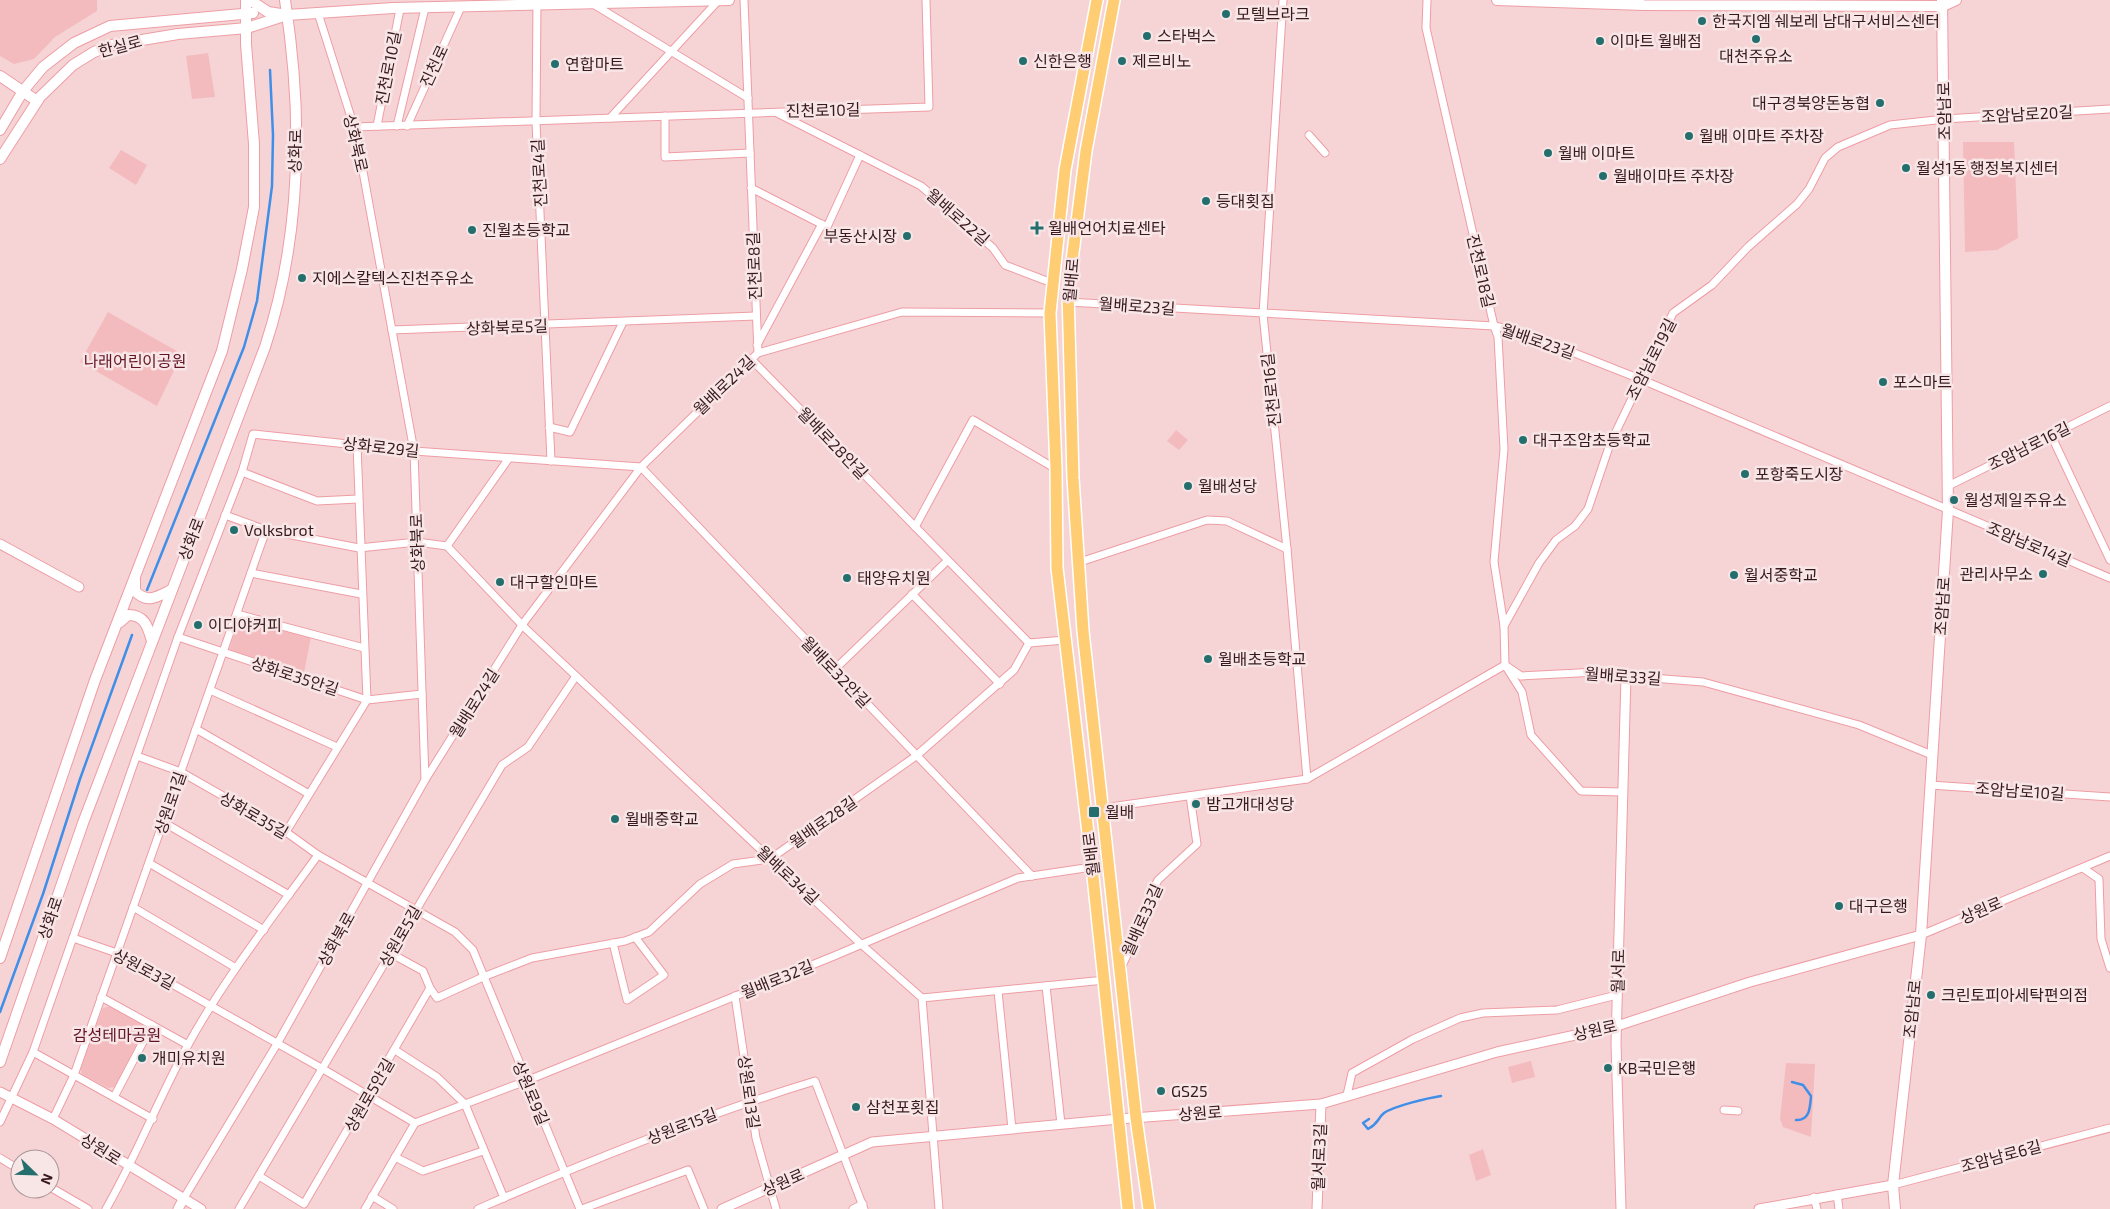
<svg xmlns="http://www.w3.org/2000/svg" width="2110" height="1209" viewBox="0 0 2110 1209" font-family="'Exo 2','Noto Sans KR',sans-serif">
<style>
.green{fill:#f4bbbf}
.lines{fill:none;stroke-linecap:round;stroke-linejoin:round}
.stream{stroke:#3f8fe9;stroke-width:2.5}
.minor-casing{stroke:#ee9da4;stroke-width:9}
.tertiary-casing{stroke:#ee9da4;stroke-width:11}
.secondary-casing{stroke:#ee9da4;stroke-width:12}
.primary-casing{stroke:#fff;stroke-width:14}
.minor{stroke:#fff;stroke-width:7}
.tertiary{stroke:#fff;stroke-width:9}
.secondary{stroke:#fff;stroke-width:10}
.primary{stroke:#fecd74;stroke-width:11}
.poi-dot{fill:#246f6e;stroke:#f8e6e7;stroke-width:2}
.labels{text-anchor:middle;stroke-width:5;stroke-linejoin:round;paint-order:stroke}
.poi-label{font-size:16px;fill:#381a1d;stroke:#f8e6e7;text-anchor:start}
.street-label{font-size:16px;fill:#381a1d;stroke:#f8e6e7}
.park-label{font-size:16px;fill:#631425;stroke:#f8e6e7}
</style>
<rect width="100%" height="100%" fill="#f6d4d6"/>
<g class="green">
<polygon points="0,0 97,0 97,11 55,37 34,59 14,64 0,56"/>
<polygon points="208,53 215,97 192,99 186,56"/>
<polygon points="1963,142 2014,142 2018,238 1997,250 1965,252"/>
<polygon points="121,150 147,165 136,185 109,168"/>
<polygon points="108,312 182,354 157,406 80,362"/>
<polygon points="1176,430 1188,440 1179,450 1167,441"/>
<polygon points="240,618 311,637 304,673 229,650"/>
<polygon points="110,1006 146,1024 147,1030 116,1087 108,1088 82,1074 80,1067 103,1008"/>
<polygon points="1531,1061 1535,1077 1512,1083 1508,1067"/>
<polygon points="1786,1063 1815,1064 1811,1137 1783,1127 1780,1119"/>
<polygon points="1483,1149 1491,1175 1476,1181 1469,1155"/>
</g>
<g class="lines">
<g class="stream">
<polyline points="147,590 244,347 257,301 272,186 273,135 270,70"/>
<polyline points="0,1012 43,894 80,779 132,635"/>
<path d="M1792 1082 1803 1085 1811 1096C1810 1107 1810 1121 1796 1120"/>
<path d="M1369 1119 1363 1123 1368 1129C1379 1123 1377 1119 1384 1113 1394 1106 1428 1098 1441 1096"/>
</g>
<g class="minor-casing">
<g id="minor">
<polyline points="537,0 536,122 551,461"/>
<polyline points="744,0 758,353"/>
<polyline points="1283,0 1263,314 1287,549 1307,779"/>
<polyline points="1427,0 1426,28 1494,326 1498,337 1504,449 1494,562 1504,626 1505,665 1522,692 1531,735 1581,791 1621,792"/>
<polyline points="593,4 748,98"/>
<polyline points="777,113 921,186 993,248 1005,265 1052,283"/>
<polyline points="665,116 665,157 750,153"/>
<polyline points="610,118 718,1"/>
<polyline points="377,126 400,9"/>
<polyline points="397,126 425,8"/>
<polyline points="407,126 461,7"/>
<polyline points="354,127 929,107 926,0"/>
<polyline points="1309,135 1325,153"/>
<polyline points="751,188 827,227 860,155"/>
<polyline points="1068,302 1494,326 1519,331 1640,379 2110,578"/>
<polyline points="392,330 756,316"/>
<polyline points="757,345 822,224"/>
<polyline points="751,359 1029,643"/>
<polyline points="549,427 570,432 623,322"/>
<polyline points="2051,435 2110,560"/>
<polyline points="242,472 317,501 358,499"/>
<polyline points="1948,486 2110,406"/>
<polyline points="225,515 266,530 359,548 417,542 447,546"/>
<polyline points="915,527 973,420 1056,469"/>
<polyline points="447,546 525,628 861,944 922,998 1105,980"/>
<polyline points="447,546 509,458"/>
<polyline points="1077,563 1207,520 1227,521 1287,549"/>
<polyline points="251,573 361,594"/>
<polyline points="912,594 1000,684"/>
<polyline points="237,614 364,648"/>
<polyline points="1504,626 1539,563 1556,540 1575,526 1588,509 1610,444 1673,313 1712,285 1748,247 1797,204 1809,189 1825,158 1838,147 1890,125 1945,119 2110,109"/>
<polyline points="178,637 367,700 422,694"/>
<polyline points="1029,643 1065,640"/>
<polyline points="834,670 947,561"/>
<polyline points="210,690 337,747"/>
<polyline points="196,729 309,794"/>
<polyline points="137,756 181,772 286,832 318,855 455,932 473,950 580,1209"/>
<polyline points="425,780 522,625 641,467 758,353 902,312 1050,313"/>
<polyline points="1930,785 2110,797"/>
<polyline points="1103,808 1307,779 1505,665 1521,676 1598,672 1626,676 1703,682 1859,725 1932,755"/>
<polyline points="163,822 289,895"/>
<polyline points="286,832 367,700 357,445"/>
<polyline points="149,863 264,930"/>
<polyline points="2083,868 2099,879 2101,939 2110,968"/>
<polyline points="133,907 236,968"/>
<polyline points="1921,935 2110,856"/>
<polyline points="73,938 117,953 323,1069 415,1123"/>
<polyline points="613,943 627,1000 664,975 635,937"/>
<polyline points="1121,968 1141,925 1147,902 1158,880 1197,844 1190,796"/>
<polyline points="1046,986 1061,1124"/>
<polyline points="430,988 437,998 483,977 532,958 625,941 649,932 700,884 733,864 770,859 916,756 1014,670 1029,643"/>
<polyline points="998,991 1012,1129"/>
<polyline points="735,996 756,1138 776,1209"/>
<polyline points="101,997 188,1045"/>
<polyline points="922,998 939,1209"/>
<polyline points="395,1050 437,1077 465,1104 504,1198"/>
<polyline points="33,1052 153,1119"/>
<polyline points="1347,1095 1352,1073 1413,1039 1460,1018 1483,1013 1557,1010 1617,995"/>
<polyline points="114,1097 152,1025"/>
<polyline points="1724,1110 1738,1111"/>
<polyline points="53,1119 74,1075 266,530"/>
<polyline points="0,1122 33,1052 178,637 242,472 253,434 414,451 641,467 1032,876"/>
<polyline points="395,1157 423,1171 483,1151"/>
<polyline points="0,1158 20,1170"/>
<polyline points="259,1176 304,1204 430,988 423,971 390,953"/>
<polyline points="1893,1185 2110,1128"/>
<polyline points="50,1187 88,1209"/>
<polyline points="1837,1194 1839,1209"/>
<polyline points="372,1196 393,1209"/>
<polyline points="1814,1197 1817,1209"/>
<polyline points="184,1198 277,1044 425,780 414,451 356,133 318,13"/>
<path d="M106 1209C137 1155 159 1097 189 1043 226 976 274 916 318 855"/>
<polyline points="239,1209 502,765 528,747 576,676"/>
<polyline points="365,1209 415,1123 526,1081 834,956 1018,878 1092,867"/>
<path d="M478 1209C588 1161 700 1116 815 1081L864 1209"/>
<polyline points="582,1209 688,1170 704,1209"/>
<polyline points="853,1209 863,1204"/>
</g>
</g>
<g class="tertiary-casing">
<g id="tertiary">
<polyline points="0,544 79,587"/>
<polyline points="0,1092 53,1119 201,1209"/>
<polyline points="178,1209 184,1198"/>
<polyline points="722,1209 872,1142 1119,1119 1321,1104 1497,1052 1617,1026 1750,982 1921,935"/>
<polyline points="1317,1209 1321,1104"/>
<polyline points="1621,1209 1616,1043 1626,676"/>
<polyline points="1759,1209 1893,1185"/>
</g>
</g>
<g class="secondary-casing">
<g id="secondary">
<polyline points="250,0 268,12 287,15 393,8 729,0"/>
<polyline points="1497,0 1644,5 1943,6 1956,0"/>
<polyline points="0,76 37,101"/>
<polyline points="0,130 23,91 43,67 74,43 110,26 253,13"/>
<polyline points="0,159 40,97 73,65 94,52 112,45 178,34 247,28 284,16"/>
<path d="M135 580V591C147 604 157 597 171 590"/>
<path d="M120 622 128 615C145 615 148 627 152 641"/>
<polyline points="0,958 95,680 222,351 242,269 254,207 254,144 246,44 246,0"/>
<path d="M0 1062 83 823 265 347C302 235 303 116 285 0"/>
<polyline points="1895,1209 1893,1185 1921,935 1948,510 1942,0"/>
</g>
</g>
<g class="primary-casing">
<g id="primary">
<polyline points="1097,0 1065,170 1050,313 1056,469 1057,568 1092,867 1128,1209"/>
<polyline points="1114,0 1086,151 1068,292 1073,478 1083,631 1136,1118 1149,1209"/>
</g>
</g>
<use href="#minor" class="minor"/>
<use href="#tertiary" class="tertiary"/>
<use href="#secondary" class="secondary"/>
<use href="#primary" class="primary"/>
</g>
<g class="poi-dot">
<circle cx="1226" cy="14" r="5"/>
<circle cx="1702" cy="21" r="5"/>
<circle cx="1147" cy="36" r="5"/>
<circle cx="1756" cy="39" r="5"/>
<circle cx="1600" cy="41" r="5"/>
<circle cx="1023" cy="61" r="5"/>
<circle cx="1122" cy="61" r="5"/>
<circle cx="555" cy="64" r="5"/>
<circle cx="1880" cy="103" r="5"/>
<circle cx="1689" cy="136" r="5"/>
<circle cx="1548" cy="153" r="5"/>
<circle cx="1906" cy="168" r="5"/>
<circle cx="1603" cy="176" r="5"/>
<circle cx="1206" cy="201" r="5"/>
<path d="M1034.5 220.5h5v5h5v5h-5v5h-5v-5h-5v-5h5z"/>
<circle cx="472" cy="230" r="5"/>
<circle cx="907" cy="236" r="5"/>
<circle cx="302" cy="278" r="5"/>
<circle cx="1883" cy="382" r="5"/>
<circle cx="1523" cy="440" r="5"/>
<circle cx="1745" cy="474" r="5"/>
<circle cx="1188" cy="486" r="5"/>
<circle cx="1954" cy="500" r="5"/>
<circle cx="234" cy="530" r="5"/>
<circle cx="2043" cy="574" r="5"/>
<circle cx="1734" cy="575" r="5"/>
<circle cx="847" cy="578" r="5"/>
<circle cx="500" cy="582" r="5"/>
<circle cx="198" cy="625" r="5"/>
<circle cx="1208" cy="659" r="5"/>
<circle cx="1196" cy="804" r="5"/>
<rect x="1088" y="806" width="12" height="12" rx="2.5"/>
<circle cx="615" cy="819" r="5"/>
<circle cx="1839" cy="906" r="5"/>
<circle cx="1931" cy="995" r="5"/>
<circle cx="142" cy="1058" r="5"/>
<circle cx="1608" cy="1068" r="5"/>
<circle cx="1161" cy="1091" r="5"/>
<circle cx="856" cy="1107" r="5"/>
</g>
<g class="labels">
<g class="poi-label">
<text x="1236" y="20">모텔브라크</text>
<text x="1712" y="27">한국지엠 쉐보레 남대구서비스센터</text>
<text x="1157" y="42">스타벅스</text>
<text x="1610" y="47">이마트 월배점</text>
<text x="1756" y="62" text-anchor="middle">대천주유소</text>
<text x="1033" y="67">신한은행</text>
<text x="1132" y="67">제르비노</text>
<text x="565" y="70">연합마트</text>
<text x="1870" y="109" text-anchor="end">대구경북양돈농협</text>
<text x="1699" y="142">월배 이마트 주차장</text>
<text x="1558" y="159">월배 이마트</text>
<text x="1916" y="174">월성1동 행정복지센터</text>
<text x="1613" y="182">월배이마트 주차장</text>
<text x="1216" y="207">등대횟집</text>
<text x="1048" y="234">월배언어치료센타</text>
<text x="482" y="236">진월초등학교</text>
<text x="897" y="242" text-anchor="end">부동산시장</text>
<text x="312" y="284">지에스칼텍스진천주유소</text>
<text x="1893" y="388">포스마트</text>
<text x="1533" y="446">대구조암초등학교</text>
<text x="1755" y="480">포항죽도시장</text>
<text x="1198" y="492">월배성당</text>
<text x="1964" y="506">월성제일주유소</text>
<text x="244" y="536">Volksbrot</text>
<text x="2033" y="580" text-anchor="end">관리사무소</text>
<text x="1744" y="581">월서중학교</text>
<text x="857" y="584">태양유치원</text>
<text x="510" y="588">대구할인마트</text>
<text x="208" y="631">이디야커피</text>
<text x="1218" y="665">월배초등학교</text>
<text x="1206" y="810">밤고개대성당</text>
<text x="1105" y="818">월배</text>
<text x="625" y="825">월배중학교</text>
<text x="1849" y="912">대구은행</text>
<text x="1941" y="1001">크린토피아세탁편의점</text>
<text x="152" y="1064">개미유치원</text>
<text x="1618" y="1074">KB국민은행</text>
<text x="1171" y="1097">GS25</text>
<text x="866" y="1113">삼천포횟집</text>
</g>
<g class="street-label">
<text transform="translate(120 46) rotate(-15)" y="6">한실로</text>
<text transform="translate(434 66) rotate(-65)" y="6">진천로</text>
<text transform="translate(388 68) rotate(-79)" y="6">진천로10길</text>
<text transform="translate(823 110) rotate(-1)" y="6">진천로10길</text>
<text transform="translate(1944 111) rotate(-91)" y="6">조암남로</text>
<text transform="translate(2027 114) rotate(-3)" y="6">조암남로20길</text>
<text transform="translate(356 143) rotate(77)" y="6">상화북로</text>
<text transform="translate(295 151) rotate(-89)" y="6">상화로</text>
<text transform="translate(539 173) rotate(-93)" y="6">진천로4길</text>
<text transform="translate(958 217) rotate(41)" y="6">월배로22길</text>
<text transform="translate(754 266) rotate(-92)" y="6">진천로8길</text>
<text transform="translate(1481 271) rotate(77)" y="6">진천로18길</text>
<text transform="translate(1071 280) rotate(-85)" y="6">월배로</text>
<text transform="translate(1137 306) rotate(4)" y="6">월배로23길</text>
<text transform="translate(507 327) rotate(-2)" y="6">상화북로5길</text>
<text transform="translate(1538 341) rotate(19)" y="6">월배로23길</text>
<text transform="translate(1651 359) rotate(-63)" y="6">조암남로19길</text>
<text transform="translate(724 385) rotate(-44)" y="6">월배로24길</text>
<text transform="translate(1271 390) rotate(-96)" y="6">진천로16길</text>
<text transform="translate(833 443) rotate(46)" y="6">월배로28안길</text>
<text transform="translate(2029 446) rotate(-26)" y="6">조암남로16길</text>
<text transform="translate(381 447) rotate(6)" y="6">상화로29길</text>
<text transform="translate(191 539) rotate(-69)" y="6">상화로</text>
<text transform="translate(417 543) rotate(-92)" y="6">상화북로</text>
<text transform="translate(2029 544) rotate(23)" y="6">조암남로14길</text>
<text transform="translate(1942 606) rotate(-86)" y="6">조암남로</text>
<text transform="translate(836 672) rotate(46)" y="6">월배로32안길</text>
<text transform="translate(295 676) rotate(18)" y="6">상화로35안길</text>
<text transform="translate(1623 676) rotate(4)" y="6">월배로33길</text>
<text transform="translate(474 703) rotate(-58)" y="6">월배로24길</text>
<text transform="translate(2020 791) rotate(4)" y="6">조암남로10길</text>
<text transform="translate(170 803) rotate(-71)" y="6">상원로1길</text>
<text transform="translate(254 815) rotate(30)" y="6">상화로35길</text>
<text transform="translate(823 822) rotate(-35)" y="6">월배로28길</text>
<text transform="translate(1091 854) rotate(-97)" y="6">월배로</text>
<text transform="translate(788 875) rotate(43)" y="6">월배로34길</text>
<text transform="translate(1981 910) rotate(-23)" y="6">상원로</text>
<text transform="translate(50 918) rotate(-71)" y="6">상화로</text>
<text transform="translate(1142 920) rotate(-66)" y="6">월배로33길</text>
<text transform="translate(400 936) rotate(-60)" y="6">상원로5길</text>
<text transform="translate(336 939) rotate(-61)" y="6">상화북로</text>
<text transform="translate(144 969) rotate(28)" y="6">상원로3길</text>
<text transform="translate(1618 971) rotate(-89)" y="6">월서로</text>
<text transform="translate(777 979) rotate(-22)" y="6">월배로32길</text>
<text transform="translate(1912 1009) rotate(-84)" y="6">조암남로</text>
<text transform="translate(1595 1030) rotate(-13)" y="6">상원로</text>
<text transform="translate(749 1092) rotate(82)" y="6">상원로13길</text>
<text transform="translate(531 1093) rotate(67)" y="6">상원로9길</text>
<text transform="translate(369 1095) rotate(-60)" y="6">상원로5안길</text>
<text transform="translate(1200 1113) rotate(-4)" y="6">상원로</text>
<text transform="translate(682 1126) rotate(-21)" y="6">상원로15길</text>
<text transform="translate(101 1149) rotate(32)" y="6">상원로</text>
<text transform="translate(2001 1156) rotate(-15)" y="6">조암남로6길</text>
<text transform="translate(1319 1157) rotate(-88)" y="6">월서로3길</text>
<text transform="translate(783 1182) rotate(-24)" y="6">상원로</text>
</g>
<g class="park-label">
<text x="135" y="367">나래어린이공원</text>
<text x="117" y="1041">감성테마공원</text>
</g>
</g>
<g transform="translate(35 1174) rotate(113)"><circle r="24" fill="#f8e6e7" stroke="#ab9496"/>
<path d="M0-4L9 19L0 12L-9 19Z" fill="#246f6e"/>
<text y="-8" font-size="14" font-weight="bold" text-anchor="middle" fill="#381a1d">N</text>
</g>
</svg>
